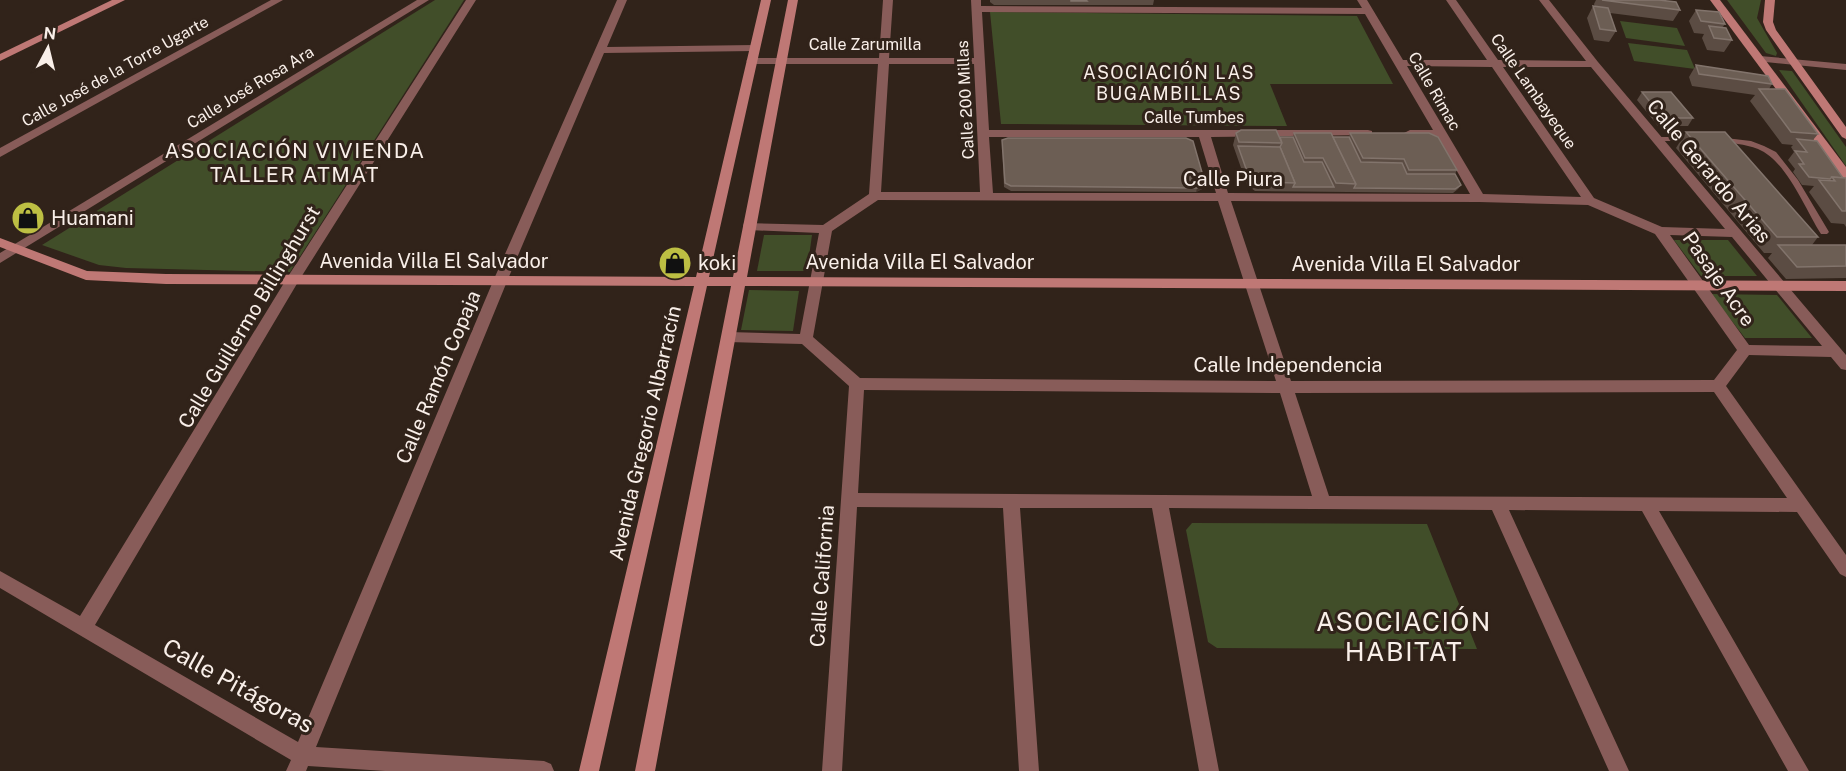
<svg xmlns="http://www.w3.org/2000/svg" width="1846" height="771" viewBox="0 0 1846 771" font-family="'Public Sans',sans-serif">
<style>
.green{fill:#414e29}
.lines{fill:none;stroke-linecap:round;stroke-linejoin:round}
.lane{fill:#885c59;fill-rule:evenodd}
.street{fill:#885c59;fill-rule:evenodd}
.secondary{fill:#bf7875;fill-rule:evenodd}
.wall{fill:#5b4c43}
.shaded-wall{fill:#43342b}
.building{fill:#6c5e54;stroke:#82746c;stroke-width:1.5}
.labels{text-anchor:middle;stroke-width:6;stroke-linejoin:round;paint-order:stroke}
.far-street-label{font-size:16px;fill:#f9efe9;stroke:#31231a}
.far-neighbourhood-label{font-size:18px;letter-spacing:1.5px;fill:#f9efe9;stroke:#31231a}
.street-label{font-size:20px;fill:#f9efe9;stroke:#31231a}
.poi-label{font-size:20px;fill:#f9efe9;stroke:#31231a;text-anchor:start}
.neighbourhood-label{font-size:21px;letter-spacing:1.5px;fill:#f9efe9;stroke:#31231a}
.near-street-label{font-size:24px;fill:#f9efe9;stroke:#31231a}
.near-neighbourhood-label{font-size:26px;letter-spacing:1.5px;fill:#f9efe9;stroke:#31231a}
</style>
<rect width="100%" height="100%" fill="#31231a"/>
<g class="green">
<polygon points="435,0 464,0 290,272 126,268 99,265 42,245"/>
<polygon points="1727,0 1761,0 1757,18 1777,53 1776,56 1766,53"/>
<polygon points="990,12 1357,16 1393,84 1270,84 1287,126 1001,124"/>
<polygon points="1620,21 1677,28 1685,46 1626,38"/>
<polygon points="1628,43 1687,50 1695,69 1634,61"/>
<polygon points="1779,70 1792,71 1846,147 1846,166"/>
<polygon points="764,235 812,235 807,271 757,271"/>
<polygon points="1674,240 1728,240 1757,276 1701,276"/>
<polygon points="749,290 799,291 793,331 741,330"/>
<polygon points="1711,294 1777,295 1812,338 1745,338"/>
<polygon points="1192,523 1427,524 1477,649 1217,648 1208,642 1186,530"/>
</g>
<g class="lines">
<g class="lane">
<polygon points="1654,137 1696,137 1700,139 1696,141 1657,141 1653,139"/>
<path d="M1717 137 1751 141 1764 146 1776 152 1798 180 1829 232 1827 234H1821C1805 209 1787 161 1758 149 1745 144 1731 143 1717 141Z"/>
</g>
<g class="street">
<polygon points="271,0 283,0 0,157 0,148"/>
<polygon points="417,0 429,0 0,263 0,253"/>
<polygon points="466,0 476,0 298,282 95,625 298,742 494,279 617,0 627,0 607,47 754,45 759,48 754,51 604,53 508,279 316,747 544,761 551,764 554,771 385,771 308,766 306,771 286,771 291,760 0,588 0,571 80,616 287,278"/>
<path d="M883 0H893L889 58H974L971 0H981V6L1362 8 1357 0H1367L1403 60H1487L1446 0H1456L1498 60 1586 61 1539 0H1549L1598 62 1846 355V370L1841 369 1831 357 1749 355 1726 386 1846 555V577L1840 574 1797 512 1659 511 1809 771H1788L1642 511 1509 510 1629 771H1609L1492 510 1169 508 1219 771H1199L1152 508H1020L1039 771H1019L1003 508 857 507 842 771H822L849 386 802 344 728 342 721 337 728 332 800 334 819 233 749 230 744 229 743 226 744 223 823 225 869 194 878 64H751L746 61 751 58H879ZM982 12 1365 14 1433 130H1410L1404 133 1410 136H1437L1470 194 1228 193 1211 137 1372 135V131L1368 130H989ZM889 64H974L980 192H881ZM1407 66 1492 67 1581 197 1483 194ZM1503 67H1591L1725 229 1662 227 1594 198ZM989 137H1199L1216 193H993ZM878 200 1218 201 1276 381 860 378 813 337 832 231ZM1231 201 1479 202 1588 205 1655 234 1737 350 1714 380 1291 381ZM1670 235 1732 237 1822 346 1749 345ZM864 390 1280 393 1312 496 858 493ZM1714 392 1787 498 1329 496 1295 393Z"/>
<polygon points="1760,56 1846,64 1846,70 1756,61 1756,57"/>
</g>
<g class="secondary">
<polygon points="112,0 125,0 0,61 0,54"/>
<polygon points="761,0 771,0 709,277 733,277 788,0 798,0 747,277 1846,281 1846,291 745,286 655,771 635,771 731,286 707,286 599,771 579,771 694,286 166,284 86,280 0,247 0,238 87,271 166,274 696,277"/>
<polygon points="1710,0 1720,0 1846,167 1846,179 1842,178"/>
<polygon points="1765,0 1775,0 1773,22 1776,30 1846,127 1846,139 1842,137 1766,30 1763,22"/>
</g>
</g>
<g class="wall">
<polygon points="990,0 1154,0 1153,5 994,5 990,2"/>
<polygon points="1596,0 1659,0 1680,10 1673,21 1610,13 1616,31 1609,42 1594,40 1587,18 1593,6 1595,7 1594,4"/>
<polygon points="1696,10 1725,24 1722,28 1732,40 1724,52 1707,50 1702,38 1704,34 1694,33 1689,21"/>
<polygon points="1696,65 1772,84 1769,89 1818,134 1813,140 1843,178 1846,178 1846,227 1844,224 1831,223 1809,192 1814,186 1802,185 1793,172 1795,169 1788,160 1794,152 1791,147 1793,145 1782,144 1750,101 1755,95 1692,86 1689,77"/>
<polygon points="1642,92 1693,118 1688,126 1658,126 1637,100"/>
<polygon points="1686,132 1818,237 1812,245 1846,245 1846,278 1786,279 1768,258 1772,253 1764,253 1676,148"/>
<polygon points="1236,133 1280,137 1293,137 1294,133 1333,137 1349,137 1350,133 1457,170 1455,174 1461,185 1458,189 1453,193 1255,191 1247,185 1233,145"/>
<polygon points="1002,140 1204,188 1196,192 1011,191 1004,187"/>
</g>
<polygon class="shaded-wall" points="1205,183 1204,188 1196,192 1197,188"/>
<g class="building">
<polygon points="1071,0 1086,0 1087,1 1071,1"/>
<polygon points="1602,0 1659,0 1676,2 1680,10"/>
<polygon points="1593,6 1608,8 1616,31 1600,29"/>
<polygon points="1696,10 1719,12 1725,24 1701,21"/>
<polygon points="1709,26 1726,28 1732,40 1714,38"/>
<polygon points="1696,65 1768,76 1772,84 1699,74"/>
<polygon points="1759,89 1785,89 1818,134 1791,132"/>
<polygon points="1642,92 1671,92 1693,118 1663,118"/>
<polygon points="1241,130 1276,130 1282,143 1239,142 1236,133"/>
<polygon points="1686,132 1725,132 1818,237 1777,237"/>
<polygon points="1294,133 1331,133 1356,184 1336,183 1323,158 1305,158"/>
<polygon points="1350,133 1429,133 1438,137 1457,170 1409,170 1404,159 1363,158"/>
<polygon points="1280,137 1293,137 1304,162 1322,162 1334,187 1293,187 1295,183 1280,147 1282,143"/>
<polygon points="1333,137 1349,137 1361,162 1402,163 1407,174 1455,174 1461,185 1455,189 1354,188 1356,184"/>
<polygon points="1008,138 1186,138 1193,141 1205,183 1197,188 1011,186 1005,183 1002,140"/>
<polygon points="1797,139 1817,141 1843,178 1832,177 1830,179 1809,177 1799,164 1804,164 1795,151 1807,152"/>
<polygon points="1238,146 1280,147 1295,183 1257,182 1249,177"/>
<polygon points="1832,177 1846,178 1846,211 1842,211 1819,180 1835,181"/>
<polygon points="1778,245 1846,245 1846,266 1797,267"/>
</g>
<defs>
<g id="shop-disc" transform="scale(1.725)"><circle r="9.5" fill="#bdbf43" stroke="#31231a"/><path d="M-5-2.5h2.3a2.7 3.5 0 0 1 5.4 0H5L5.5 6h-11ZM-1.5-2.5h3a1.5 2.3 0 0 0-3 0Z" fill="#111"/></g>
</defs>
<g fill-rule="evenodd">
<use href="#shop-disc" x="28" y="218"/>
<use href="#shop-disc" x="675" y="263"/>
</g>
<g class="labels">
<g class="far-street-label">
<text x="865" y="50">Calle Zarumilla</text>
<text transform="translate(115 71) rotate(-29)" y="6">Calle José de la Torre Ugarte</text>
<text transform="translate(250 87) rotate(-31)" y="6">Calle José Rosa Ara</text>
<text transform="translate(1435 91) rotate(60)" y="6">Calle Rimac</text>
<text transform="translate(1534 91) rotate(55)" y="6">Calle Lambayeque</text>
<text transform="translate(965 100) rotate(-93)" y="6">Calle 200 Millas</text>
<text x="1194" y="123">Calle Tumbes</text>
</g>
<g class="far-neighbourhood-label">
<text x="1169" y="79">ASOCIACIÓN LAS<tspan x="1169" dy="21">BUGAMBILLAS</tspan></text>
</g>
<g class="street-label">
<text transform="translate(1709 171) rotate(50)" y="7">Calle Gerardo Arias</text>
<text x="1233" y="186">Calle Piura</text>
<text x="434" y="268">Avenida Villa El Salvador</text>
<text x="920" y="269">Avenida Villa El Salvador</text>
<text x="1406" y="271">Avenida Villa El Salvador</text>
<text transform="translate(1719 279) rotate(55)" y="7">Pasaje Acre</text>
<text transform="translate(249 317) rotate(-59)" y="7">Calle Guillermo Billinghurst</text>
<text x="1288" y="372">Calle Independencia</text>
<text transform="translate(438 377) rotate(-67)" y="7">Calle Ramón Copaja</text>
<text transform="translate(645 433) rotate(-77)" y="7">Avenida Gregorio Albarracín</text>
<text transform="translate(822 576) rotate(-86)" y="7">Calle California</text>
</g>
<g class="poi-label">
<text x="51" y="225">Huamani</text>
<text x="698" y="270">koki</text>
</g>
<g class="neighbourhood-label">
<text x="295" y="158">ASOCIACIÓN VIVIENDA<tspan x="295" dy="24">TALLER ATMAT</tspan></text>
</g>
<g class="near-street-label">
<text transform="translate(238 686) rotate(29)" y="8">Calle Pitágoras</text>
</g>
<g class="near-neighbourhood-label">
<text x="1404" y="631">ASOCIACIÓN<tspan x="1404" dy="30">HABITAT</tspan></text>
</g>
</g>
<g transform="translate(48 48) rotate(7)" stroke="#31231a" stroke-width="4.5" paint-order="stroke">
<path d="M0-4.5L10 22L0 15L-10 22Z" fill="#f9efe9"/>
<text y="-9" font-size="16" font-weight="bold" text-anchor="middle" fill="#f9efe9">N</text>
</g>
</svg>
